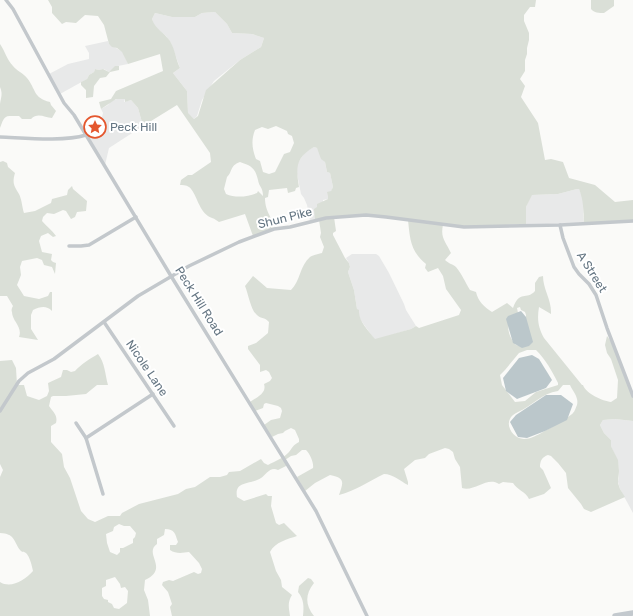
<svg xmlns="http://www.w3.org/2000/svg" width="633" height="616" viewBox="0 0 633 616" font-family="Rubik,sans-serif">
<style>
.built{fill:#e8e9e9}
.green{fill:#dadfd7;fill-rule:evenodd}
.water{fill:#bbc7cb}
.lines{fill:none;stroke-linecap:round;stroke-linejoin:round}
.minor{stroke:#c3c8cc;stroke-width:3.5}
.primary{stroke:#c3c9ce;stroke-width:5.5}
.labels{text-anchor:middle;stroke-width:4;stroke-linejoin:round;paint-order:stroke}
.poi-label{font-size:12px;fill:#657683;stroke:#fff;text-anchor:start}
.street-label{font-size:12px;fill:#657683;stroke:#fff}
</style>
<rect width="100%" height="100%" fill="#fafaf8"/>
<g class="built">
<polygon points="215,12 227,24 232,33 252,34 264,38 261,47 240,60 214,81 202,100 197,116 194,119 188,114 187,91 173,73 180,68 171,43 166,36 154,26 152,19 155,13 172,17 195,17 202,13"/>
<polygon points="108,41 109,44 123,52 128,64 118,66 109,72 104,69 99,70 95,69 94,72 89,75 87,79 60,94 49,74 68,64 89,59 89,53 85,46"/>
<polygon points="120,98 125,99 124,102 131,100 138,108 143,126 109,148 105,165 85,132 92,126 95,120 102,117 103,113 101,109 108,105 111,101"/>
<polygon points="314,147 317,148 325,162 327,172 330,173 333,187 328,199 323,200 323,202 317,207 315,220 310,221 307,205 304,198 301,194 297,174 297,164 306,151"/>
<polygon points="577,189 579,189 583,198 584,205 583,214 584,223 526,224 526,207 531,195 558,194"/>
<polygon points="352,254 376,254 379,256 389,273 404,304 406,310 416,326 411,329 375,340 360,319 357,309 354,290 348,272 350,267 349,263 346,258"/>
<polygon points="615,419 633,421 633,513 620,489 618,482 619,478 618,462 611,446 611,440 604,433 600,425 603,420"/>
</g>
<g class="green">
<path d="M48 0H536L535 7H530L524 15V21L529 33V40L527 48V54L525 60V71L520 79 525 86 521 97 538 123 545 160 551 159 563 162 569 178 595 185 615 202 633 200V220L584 223C583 209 584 202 579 189H577L558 194 532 195 526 207V224L464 227 443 225C440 238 446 242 451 253L445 260C449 264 453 264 456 267 462 274 465 282 470 290L476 292C478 301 484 307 492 312L507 303 513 308C520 289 526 301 535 291V283L539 277 543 276C543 289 551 299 551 312V314L539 307C537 319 538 327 544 338L582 385H583C586 394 603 401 611 402L617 398 618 380 611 359 607 353 605 345 607 336 613 344 633 396V421L615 419 603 420 600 425 604 433 611 440V446L618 460 619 471 618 483 620 489 625 497 591 512 584 509 581 504 568 488 566 473 558 463 551 456 548 455C542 457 540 461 540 467L543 470 551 488 544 494 529 499C525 491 517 490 513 483L503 482 499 484C487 476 475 492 462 488L460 467 455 459 453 452 449 449 445 448 429 454 425 458 415 460 404 469 408 482V485C400 481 393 474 384 474 369 481 355 491 339 495 343 483 346 478 330 475L315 483 305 491 297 477 313 468C314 463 310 454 306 450H302L296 455 291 456 285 460 288 465 278 470C270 466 266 475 261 478 251 485 234 480 237 497L244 501 266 494 268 496H272L271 506 276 523 279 525 284 523 297 536C288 539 275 542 270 552L276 571 281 580 282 587 292 595C287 603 289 608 290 616H172L170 607 172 604 168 592 162 585 163 582 169 580 173 581 194 572 198 574 201 573 202 569 199 563 189 552C182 553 176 554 170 550V545H176L178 542C175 534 175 529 165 529L164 535 157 539V544C143 554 170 568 145 580L144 590 148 600 150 616H0V582C11 589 25 580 33 571 32 566 30 557 26 553 23 551 23 553 20 550 13 540 15 534 0 533V477L3 470 0 464V361L12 360 16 368 17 385H24L27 396 39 400 47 396 49 391 48 383 61 377 63 370H67L71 372 75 371C80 365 91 358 98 354 105 363 105 374 108 385H97L86 394 66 396H53L51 397 49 406C53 412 58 415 56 423L51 426V442L62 454 64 467 70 478 81 511 88 519 95 522 108 516H120L122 513 139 504 178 494 186 489 195 487 210 477H220L227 475 229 472 240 471 261 459 264 463 268 465C275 461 284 458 289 452 294 446 291 447 299 442V439L295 430 291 428 285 431 283 433 278 434 272 437 264 425 271 420 280 418 282 411 281 408 278 406 266 403 264 404 263 408 255 411 250 402C257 397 267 393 264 384L270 381 272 378 269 372 266 370 260 372V365L248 349V346L256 343 268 333 269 322C265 317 260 319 256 314 251 310 248 293 245 286L253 276 267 288 291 290C300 282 300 265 310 257 313 255 319 254 322 253L324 247 320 237 321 233 319 220H315L314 209 317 207V204L328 199V196L327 192 331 191 333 187 330 173 327 172 325 162 321 159 317 148 314 147C295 158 296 168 299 187L296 188 295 191 288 193 287 188 269 190 268 197 265 198C265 213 273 216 273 229L253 236 245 214 219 222C214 218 211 218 208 216 198 209 196 192 189 187 186 185 182 185 180 185L181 180 188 175H192L211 162 210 153 177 105 143 126 138 108 131 100 125 102V99H116L101 109 99 102 111 99 116 91 163 71 160 54 128 64 122 52 117 48 112 47 109 44 104 25 98 16 85 15 76 23 66 22 62 24 52 13V7ZM215 12 227 24 232 33 252 34 264 38 261 47 240 60 206 90 198 116 194 119 188 113 187 91 173 73 180 68C176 60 175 49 170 41 164 32 155 29 152 19L155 13 172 17H195L202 13ZM276 126 287 131 288 134 292 136 294 143 290 152 284 154 275 172 269 174 263 172 260 161 256 159C252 149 251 140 255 130L262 127 268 129ZM240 162C252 166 255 168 258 180 259 187 263 187 263 196L258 191 257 193C248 197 235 198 226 194L224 189 227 177C233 172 229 166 240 162ZM385 216 408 220C410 238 410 251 426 264L425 268 428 272 438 268 443 276 446 289 461 310 459 315 419 328 416 326 411 329 375 339C369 331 358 321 359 310L357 309 354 290 348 272 350 267 349 263 345 258 333 235V233L336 231 334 217ZM520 307 521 310 525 312 526 315 525 347 516 345C508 336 506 326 511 316L518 313 517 308ZM527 350H536C546 360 552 371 558 383V385L536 392 525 401 515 402 502 385 500 375 505 370 519 353ZM563 385H570C573 392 579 397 577 405 576 407 575 411 573 413 570 417 539 435 533 437 531 438 527 439 524 439 512 439 500 420 518 412 532 406 542 393 558 391ZM119 524 124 526H130L136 533 135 537 133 539V543L123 548H120V552L117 555 110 552 107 543 106 534 113 531 114 527ZM115 577 120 584 121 588 125 587 128 591 127 603 119 609 114 608 112 604 108 602V600L104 599 102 596V588L106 586V580Z"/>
<path d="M591 0H614V6L604 13C599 13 594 13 591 9Z"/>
<path d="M0 44C5 51 7 60 13 66 17 71 23 73 27 78 36 89 33 98 50 102L51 105 56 111 52 118C45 118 38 112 31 119H22L19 116C5 116 5 114 0 128 0 120 0 111 0 104 1 97 3 94 0 87Z"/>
<polygon points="115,66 119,66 119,70 110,72 106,77 100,78 94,86 93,97 86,98 86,90 81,85 81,82 87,79 89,75 94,72 95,69 99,70 103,69 109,72"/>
<path d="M3 161 7 163 8 167 15 173C12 183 14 186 19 194 22 200 22 207 24 213L35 211 51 203 52 199 67 195 68 190 72 186 73 189 87 201 86 211 77 212 75 217 71 219 66 211 63 210 54 214 47 213 43 217 42 221C47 227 52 230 56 236L53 237 48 233 41 236 39 241 42 252 52 254 51 260 53 262 56 263 55 274 52 267 44 265 42 260 37 258 22 261 20 267 21 275 17 285 24 296 39 299 48 296 50 292H52V311C46 305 40 307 33 310L31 315V329L38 340 19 337C23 327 12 321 12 312 11 310 12 308 13 306L7 296H0V162Z"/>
<path d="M308 578 311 579 314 583C305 594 305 605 314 616H303C304 607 304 599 298 592L299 586Z"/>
</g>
<g class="water">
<polygon points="521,311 526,317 533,342 529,346 522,348 513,343 506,319 508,316"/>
<polygon points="532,355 539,359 552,380 546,388 517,399 506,391 503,378 519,358"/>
<polygon points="546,395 561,395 573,404 567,420 545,431 527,438 518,437 510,422 516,415"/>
</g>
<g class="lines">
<g class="minor">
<polyline points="6,0 13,9 64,103 74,115 171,276 316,511 367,616"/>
<path d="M0 137C25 138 63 142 86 135"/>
<polyline points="560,225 563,238 574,267 579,274 589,284 596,295 607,328 633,396"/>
<polyline points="69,246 81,246 89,245 136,217"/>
<polyline points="104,322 174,426"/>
<polyline points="0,411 19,381 28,373 54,359 138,296 189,266 239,242 274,229 290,227 326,218 366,215 386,217 464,227 560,225 633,221"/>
<polyline points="76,423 86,438"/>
<polyline points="103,494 86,438 153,394"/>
</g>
<polyline class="primary" points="615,616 633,613"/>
</g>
<defs>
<g id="sight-ring" transform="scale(1.15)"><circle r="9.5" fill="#fff" stroke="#e4572e" stroke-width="1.5"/><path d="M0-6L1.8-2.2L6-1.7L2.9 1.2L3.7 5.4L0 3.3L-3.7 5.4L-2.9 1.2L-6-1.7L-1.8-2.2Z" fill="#e4572e"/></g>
</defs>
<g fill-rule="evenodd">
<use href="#sight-ring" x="95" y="127"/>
</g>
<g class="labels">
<g class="poi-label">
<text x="110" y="131">Peck Hill</text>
</g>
<g class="street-label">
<text transform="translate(285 218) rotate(-14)" y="4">Shun Pike</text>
<text transform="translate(592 272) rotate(58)" y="4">A Street</text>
<text transform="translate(199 301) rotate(58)" y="4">Peck Hill Road</text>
<text transform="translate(147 368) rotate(56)" y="4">Nicole Lane</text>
</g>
</g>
</svg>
